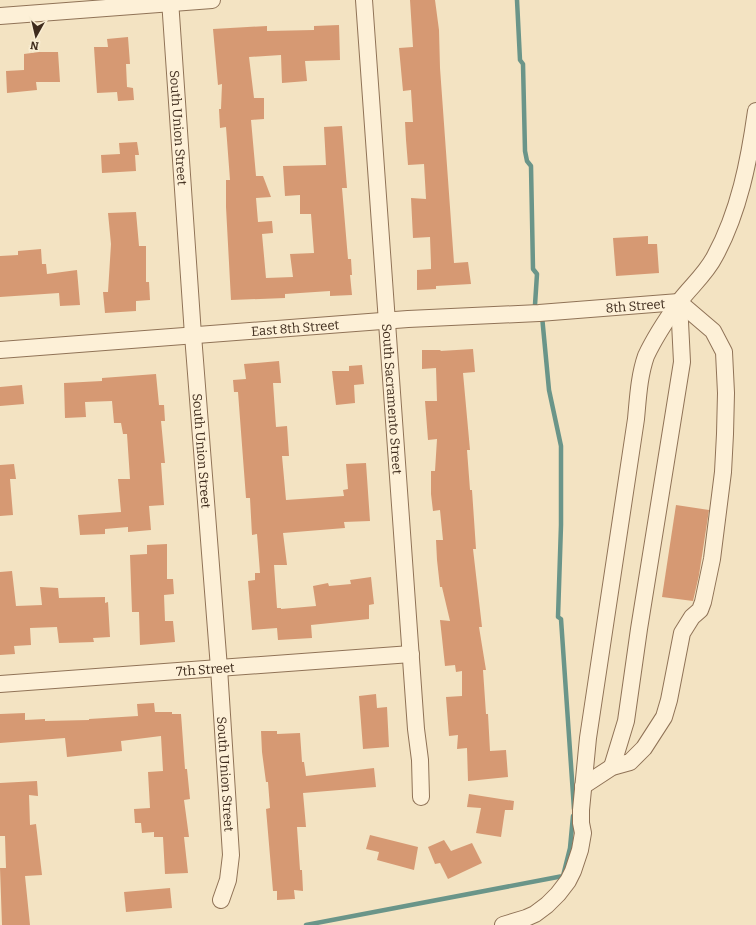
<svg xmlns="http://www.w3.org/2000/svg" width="756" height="925" viewBox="0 0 756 925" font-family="Bitter,serif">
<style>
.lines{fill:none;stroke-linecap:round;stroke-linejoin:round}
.stream{stroke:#6a9589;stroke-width:4.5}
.building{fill:#d69973}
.minor-casing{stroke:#907357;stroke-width:18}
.minor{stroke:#fdf0d7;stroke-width:16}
.labels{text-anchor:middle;stroke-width:3;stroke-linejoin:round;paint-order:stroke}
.street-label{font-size:13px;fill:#3e2b1c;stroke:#f9edd3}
</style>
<rect width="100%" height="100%" fill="#f3e3c2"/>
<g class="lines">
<g class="stream">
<polyline points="517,0 520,60 523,64 525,151 527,161 531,166 533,269 537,274 535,305 538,309"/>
<polyline points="542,316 549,390 561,446 561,525 558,617 561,619 574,809"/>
<polyline points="306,925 563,876 570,848 573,816"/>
</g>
</g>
<g class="building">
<polygon points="410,0 435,0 439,30 440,68 454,263 468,262 471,284 436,286 436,289 417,290 417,270 431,269 431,264 430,237 413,238 411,198 426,199 424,164 408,165 406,140 405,122 413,122 411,90 403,91 399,48 413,47"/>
<polygon points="339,25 340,60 305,61 307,81 282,83 281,55 249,57 254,98 264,98 264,119 251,120 256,176 263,176 271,197 256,198 258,222 272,221 273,233 262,234 266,278 293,277 290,254 314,253 311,214 300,214 300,195 285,196 283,166 326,165 324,127 342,126 347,188 342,188 348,259 351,259 352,275 350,275 352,295 330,296 330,291 285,294 285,298 231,300 226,207 226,180 230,180 226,127 220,128 219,109 221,109 222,84 218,85 213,29 267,26 267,31 314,30 314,26"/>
<polygon points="128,37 130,64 126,64 127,87 133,88 134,100 118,101 117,92 97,93 94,47 108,47 107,39"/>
<polygon points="39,52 58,52 60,82 36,82 37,90 7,93 6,71 24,70 24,54"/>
<polygon points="137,142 139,155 135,155 136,171 102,173 101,155 120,154 119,143"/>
<polygon points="136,212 139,246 146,246 146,282 149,282 150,300 136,301 136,311 105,313 103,292 108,292 111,244 108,213"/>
<polygon points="648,236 648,244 657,244 659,273 616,276 613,238"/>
<polygon points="41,249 42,264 46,264 47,274 77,270 80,305 60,306 59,293 0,297 0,256 18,255 18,251"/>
<polygon points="473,349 475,372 463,373 470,450 467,450 470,490 472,490 476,549 473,549 482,627 479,627 486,670 483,670 486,714 488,714 490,751 506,750 508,777 468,781 467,748 457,749 458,735 449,736 446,697 462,696 462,671 456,672 455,665 445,666 442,638 440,620 450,621 442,587 440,587 437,560 436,540 443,540 440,510 433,511 431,494 431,471 435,471 437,439 428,440 425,401 437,401 436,368 422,369 422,350 441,350 440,351"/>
<polygon points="279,361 281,383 273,383 276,427 287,426 289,456 282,456 286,500 344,496 343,490 348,489 346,464 366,463 370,521 344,522 345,528 283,533 287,565 274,565 277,608 281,608 281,609 316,606 313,586 328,583 329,586 351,584 350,580 371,577 374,604 369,605 369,619 311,625 312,638 278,640 277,628 252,630 248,581 255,580 255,573 260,573 257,534 252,535 250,498 246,498 238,392 234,392 233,380 246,379 244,364"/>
<polygon points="362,365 364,384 354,385 355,403 336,405 332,371 349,371 349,366"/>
<polygon points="156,374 159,405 164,405 165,421 161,421 165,463 161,463 164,505 149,506 151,530 128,532 128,527 105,529 105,534 80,535 78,515 121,512 118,479 130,479 127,434 123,434 121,423 114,423 112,401 85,402 86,417 65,418 64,383 102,381 102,378"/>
<polygon points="22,385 24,404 0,406 0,387"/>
<polygon points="14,464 16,479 10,479 13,515 0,516 0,465"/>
<polygon points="676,505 709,510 699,575 693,601 662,597"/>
<polygon points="167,544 167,579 173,579 174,594 164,595 165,621 173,621 175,642 140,645 139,612 132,612 130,555 147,554 147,545"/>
<polygon points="12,571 16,606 42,605 40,587 58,588 59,598 105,597 105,603 108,602 110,637 93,638 94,642 59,643 57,627 30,628 31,645 14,646 15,654 0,655 0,572"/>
<polygon points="376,694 377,708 387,707 389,747 363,749 359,696"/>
<polygon points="154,703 155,712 172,712 172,714 181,714 185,769 187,769 190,799 184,800 189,837 184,837 188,873 165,874 163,837 154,837 154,832 142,833 141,823 135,823 134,809 150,808 148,772 163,771 161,736 121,741 122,751 67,757 65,738 0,743 0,714 25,713 25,720 45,719 45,721 89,720 89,719 138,716 137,704"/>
<polygon points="261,731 277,731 277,734 300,733 302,762 304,762 306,776 374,768 376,787 303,793 306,827 297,827 300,870 302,870 303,891 294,890 295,899 277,900 277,891 273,891 266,809 270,808 268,782 266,782 262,752"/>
<polygon points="37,781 38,796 29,795 30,825 36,824 42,875 25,876 30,925 2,925 0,868 6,868 5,836 0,836 0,783"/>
<polygon points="469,794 514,801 513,810 505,810 501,837 476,833 481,808 467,807"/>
<polygon points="370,835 418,847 414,870 377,860 379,852 366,849"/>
<polygon points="444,840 451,851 472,843 482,863 448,879 440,863 435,864 428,847"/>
<polygon points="170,888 172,908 126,912 124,892"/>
</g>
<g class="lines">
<g class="minor-casing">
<g id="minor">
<path id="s1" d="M170 0 193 335 219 668 231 855 228 880 221 900"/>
<path id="s2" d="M364 0 416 729 420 760 421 797"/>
<polyline points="0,16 212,0"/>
<path id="s3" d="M0 350 408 319 539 313 679 302"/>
<path id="s4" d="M0 684 411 654"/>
<polyline points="612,767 626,721 639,629 682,362 679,302"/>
<polyline points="583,786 612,767 630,762 644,748 664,717 669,700 682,633 692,617 700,610 703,602 712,559 723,472 725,434 726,393 724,352 713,331 679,302"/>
<path d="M503 925 526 918 535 914 547 905 558 894 568 881 573 871 580 850 583 833 581 823V810L588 738 636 419C638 398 639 376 646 356 653 341 669 316 679 302 691 286 706 274 715 256 739 212 749 161 756 111"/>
</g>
</g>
<use href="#minor" class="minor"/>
</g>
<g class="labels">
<g class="street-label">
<text dy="5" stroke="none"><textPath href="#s1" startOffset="128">South Union Street</textPath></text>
<text dy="5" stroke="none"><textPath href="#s3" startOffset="637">8th Street</textPath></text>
<text dy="5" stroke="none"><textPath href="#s3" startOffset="296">East 8th Street</textPath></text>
<text dy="5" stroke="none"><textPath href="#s2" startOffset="400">South Sacramento Street</textPath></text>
<text dy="5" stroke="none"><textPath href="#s1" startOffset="452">South Union Street</textPath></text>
<text dy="5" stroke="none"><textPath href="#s4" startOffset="206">7th Street</textPath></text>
<text dy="5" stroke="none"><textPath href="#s1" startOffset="776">South Union Street</textPath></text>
</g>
</g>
<g transform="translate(36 36) rotate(188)" stroke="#f9edd3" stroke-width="3" paint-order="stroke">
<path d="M0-3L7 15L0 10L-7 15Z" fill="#3e2b1c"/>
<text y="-6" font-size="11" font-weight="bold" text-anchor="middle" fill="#3e2b1c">N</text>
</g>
</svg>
